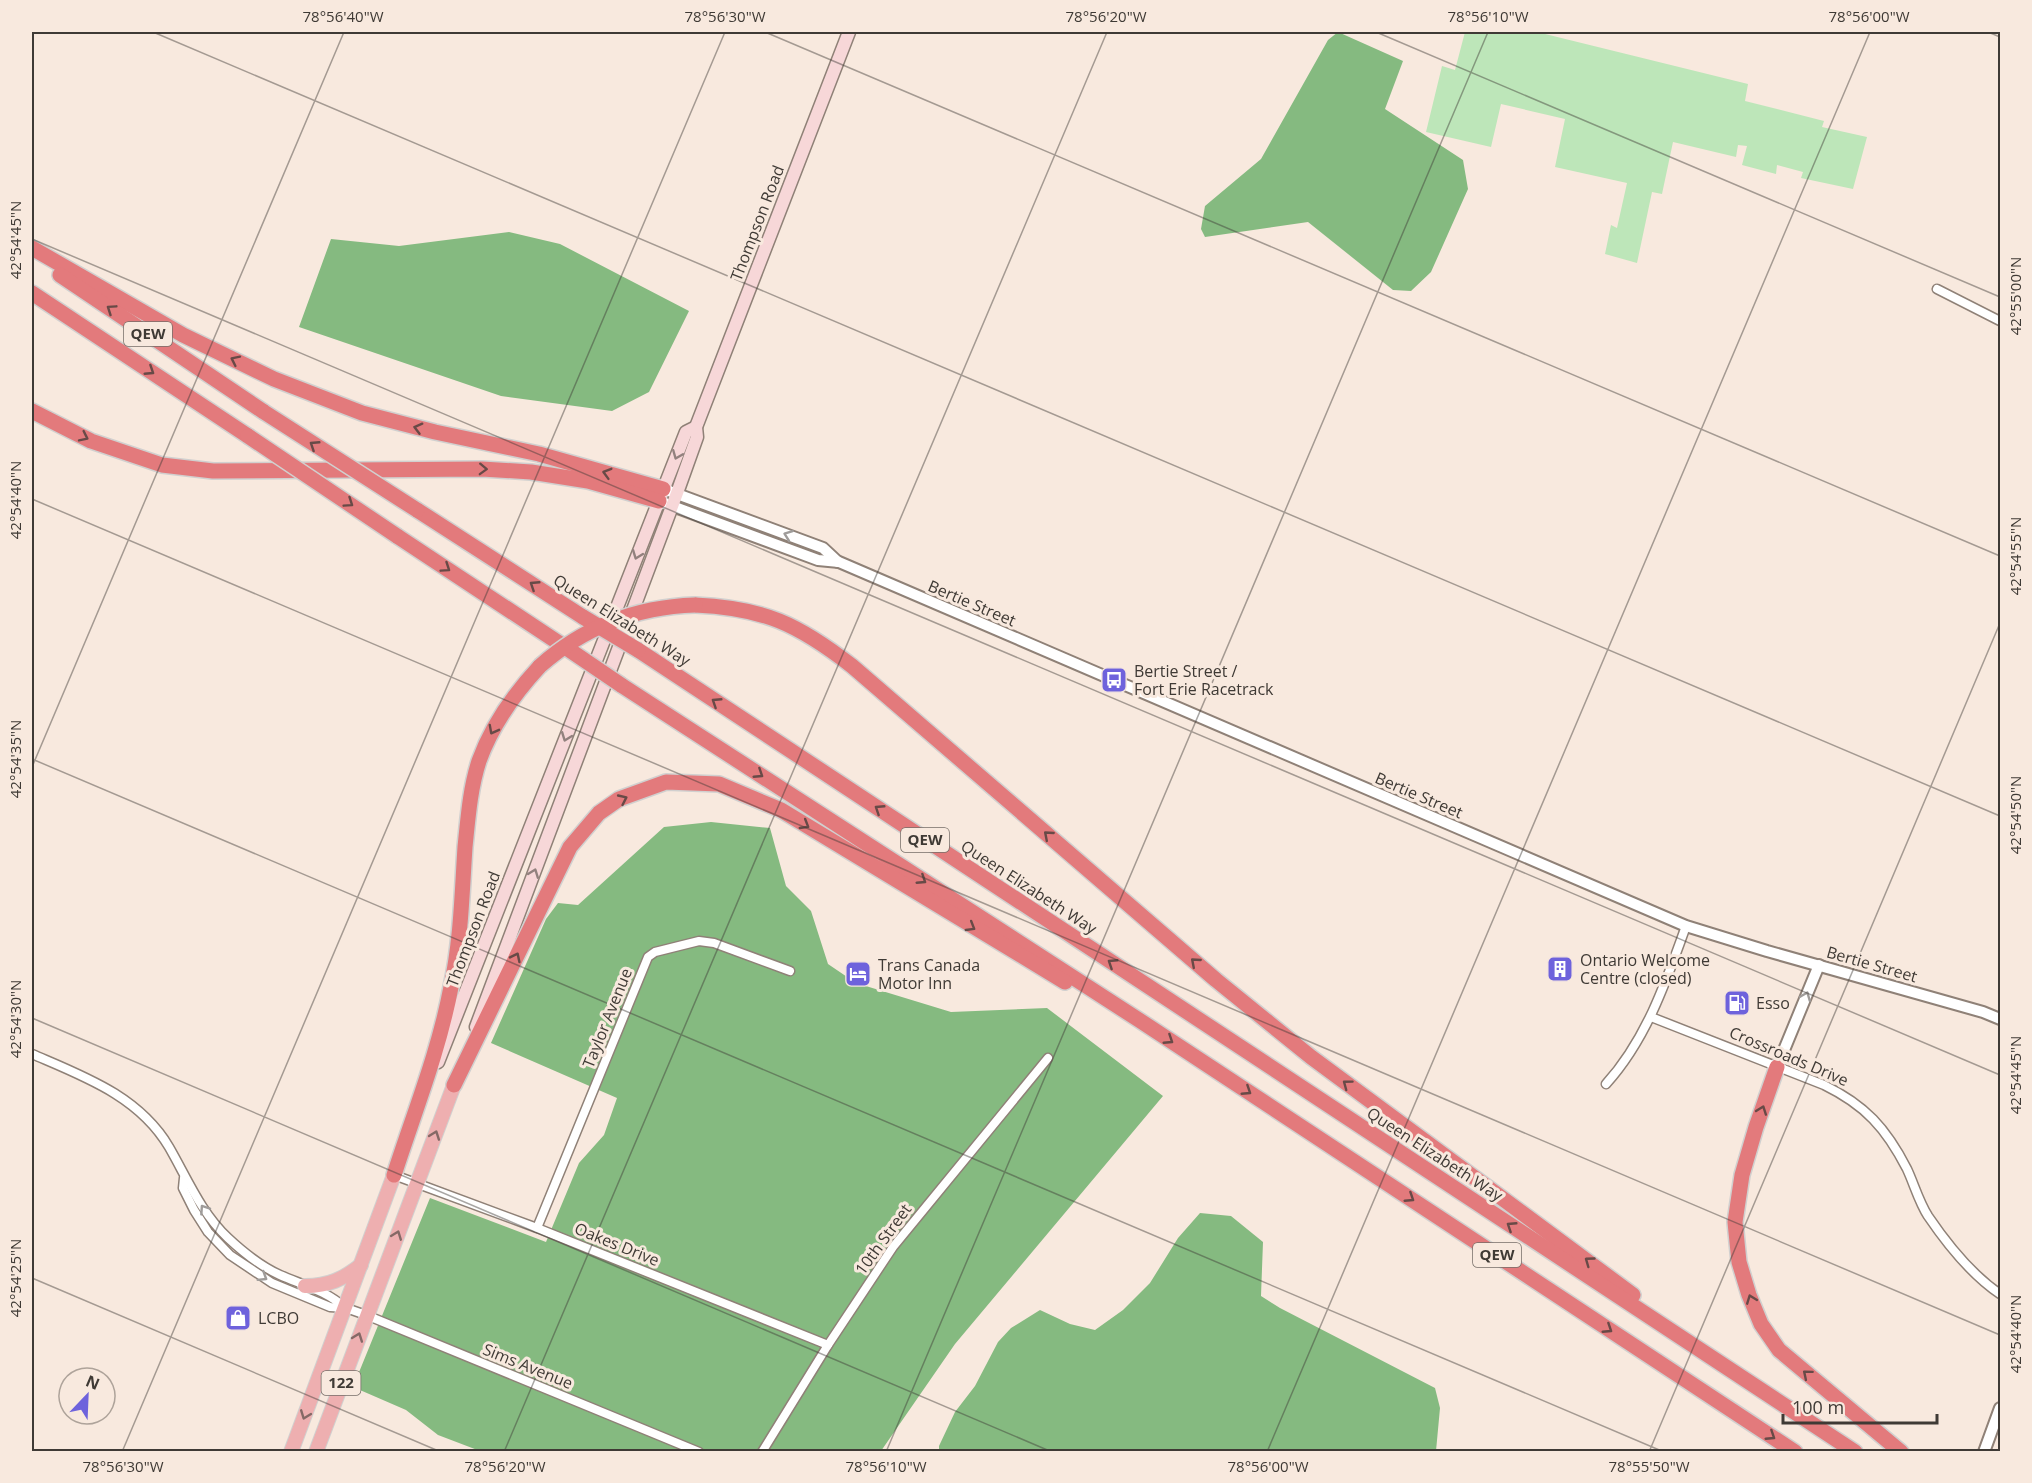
<svg xmlns="http://www.w3.org/2000/svg" width="2032" height="1483" viewBox="0 0 2032 1483" font-family="'Open Sans',sans-serif">
<style>
.green{fill:#bde6b9}
.forest{fill:#85ba80}
.lines{fill:none;stroke-linecap:round;stroke-linejoin:round}
.minor-casing{stroke:#8f8177;stroke-width:11}
.tertiary-casing{stroke:#8f8177;stroke-width:14}
.secondary-casing{stroke:#8f8177;stroke-width:15}
.primary-casing{stroke:#d1d0cf;stroke-width:16}
.motorway-casing{stroke:#d1d0cf;stroke-width:18}
.minor{stroke:#fff;stroke-width:8}
.tertiary{stroke:#fff;stroke-width:10}
.secondary{stroke:#f7d7d8;stroke-width:12}
.primary{stroke:#eeafb0;stroke-width:14}
.motorway{stroke:#e37a7c;stroke-width:15}
.motorway-bridge-casing{stroke:#d1d0cf;stroke-width:18;stroke-linecap:butt}
.motorway-bridge{stroke:#e37a7c;stroke-width:15}
.oneway{stroke:#684a47}
.oneway2{stroke:#92817e}
.oneway3{stroke:#9f9c9a}
.oneway4{stroke:#856966}
.ticks{fill:none;stroke:#3f3a35;stroke-width:1.5;stroke-opacity:0.45}
.labels{text-anchor:middle;stroke-width:6;stroke-linejoin:round;paint-order:stroke}
.shield{fill:#f8e9de;stroke:#766e68;stroke-width:1.5}
.shield-label{font-size:15px;font-weight:bold;fill:#3f3a35}
.street-label{font-size:16px;fill:#3f3a35;stroke:#f8e9de}
.poi-label{font-size:16px;fill:#3f3a35;stroke:#f8e9de;text-anchor:start}
.neatline{fill:none;stroke:#3f3a35;stroke-width:2}
.ticks-label{font-size:15px;text-anchor:middle;fill:#3f3a35}
</style>
<rect width="100%" height="100%" fill="#f8e9de"/>
<polygon class="green" points="1465,32 1537,32 1748,84 1745,101 1824,121 1822,127 1867,137 1853,189 1801,178 1803,172 1777,165 1776,174 1742,165 1747,146 1738,145 1736,157 1673,142 1662,194 1652,192 1637,263 1605,254 1611,225 1617,228 1627,183 1555,167 1565,119 1501,104 1491,147 1426,132 1442,66 1455,70"/>
<g class="forest">
<polygon points="1338,32 1403,61 1385,109 1463,160 1468,189 1431,272 1411,291 1393,290 1308,222 1205,237 1201,229 1205,206 1261,159 1328,40"/>
<polygon points="509,232 560,244 689,311 649,392 612,411 501,396 299,327 331,239 399,246"/>
<polygon points="711,822 770,828 786,886 811,911 828,964 856,983 951,1012 1047,1008 1163,1096 955,1344 881,1451 480,1451 438,1435 406,1410 353,1387 430,1198 546,1242 579,1163 604,1135 617,1098 491,1043 546,919 558,903 578,905 664,827"/>
<polygon points="1200,1213 1231,1216 1263,1242 1261,1296 1280,1308 1435,1388 1440,1408 1436,1451 939,1451 939,1446 955,1412 975,1386 998,1342 1011,1328 1040,1310 1070,1324 1095,1330 1123,1310 1150,1283 1178,1238"/>
</g>
<g class="lines">
<g class="minor-casing">
<g id="minor">
<polyline points="1937,289 2000,321"/>
<path d="M1651 1017 1824 1085C1865 1105 1886 1128 1907 1169 1914 1184 1919 1202 1928 1216 1947 1244 1972 1275 2000 1294"/>
<path d="M32 1054C83 1076 139 1096 169 1147 187 1178 201 1213 228 1238 243 1252 262 1267 280 1275 303 1285 327 1291 345 1308"/>
<path d="M1606 1084C1646 1040 1666 982 1686 926"/>
<polyline points="394,1175 537,1228 828,1345"/>
<polyline points="184,1178 183,1188 194,1210 208,1232 230,1255 272,1283 330,1307 346,1308 366,1315 699,1452"/>
<polyline points="537,1228 648,957 655,952 699,941 714,943 790,971"/>
<polyline points="762,1452 828,1345 893,1247 1048,1058"/>
</g>
</g>
<g class="tertiary-casing">
<g id="tertiary">
<polyline points="669,491 823,548 838,562"/>
<polyline points="664,503 818,560 839,562 1686,926 1767,951 1983,1012 2000,1019"/>
<polyline points="1777,1067 1819,965"/>
<polyline points="1984,1452 2000,1408"/>
</g>
</g>
<g class="secondary-casing">
<g id="secondary">
<polyline points="476,1027 677,493 697,437 696,427 849,32"/>
<polyline points="438,1062 686,432 696,427"/>
</g>
</g>
<g class="primary-casing">
<g id="primary">
<path d="M305 1286C329 1286 343 1279 361 1265"/>
<polyline points="291,1452 394,1175"/>
<polyline points="316,1452 454,1085"/>
</g>
</g>
<g class="motorway-casing">
<g id="motorway">
<polyline points="32,248 183,335 274,379 362,413 435,432 539,454 663,489"/>
<polyline points="60,275 264,412"/>
<polyline points="32,293 248,436"/>
<polyline points="32,411 91,441 162,465 213,471 482,469 531,472 588,481 659,501"/>
<polyline points="417,510 583,617"/>
<polyline points="397,536 568,649"/>
<path d="M695 605C764 608 798 624 852 666L1216 980 1311 1057 1633 1295"/>
<polyline points="638,650 1855,1452"/>
<polyline points="621,685 1139,1020 1795,1452"/>
<polyline points="1777,1067 1756,1127 1742,1175 1735,1222 1739,1262 1749,1295 1761,1324 1779,1350 1901,1452"/>
<polyline points="454,1085 570,847 599,813 619,799 666,782 719,784 781,810 1065,982"/>
<path d="M394 1175C414 1113 439 1051 451 987 461 941 462 893 465 847 468 818 470 789 479 761 492 725 514 694 540 666"/>
</g>
</g>
<use href="#minor" class="minor"/>
<use href="#tertiary" class="tertiary"/>
<use href="#secondary" class="secondary"/>
<use href="#primary" class="primary"/>
<use href="#motorway" class="motorway"/>
<g class="motorway-bridge-casing">
<g id="motorway-bridge">
<polyline points="264,412 417,510"/>
<polyline points="248,436 397,536"/>
<polyline points="583,617 638,650"/>
<polyline points="568,649 621,685"/>
<path d="M540 666C585 626 636 607 695 605"/>
</g>
</g>
<use href="#motorway-bridge" class="motorway-bridge"/>
</g>
<defs><path id="oneway-chevron" d="M-2-3.5L2.5 0L-2 3.5" fill="none" stroke-width="1.6" stroke-linecap="round" stroke-linejoin="round" transform="scale(1.5)"/></defs>
<g class="oneway">
<use href="#oneway-chevron" transform="translate(111 309) rotate(-146)"/>
<use href="#oneway-chevron" transform="translate(235 360) rotate(-154)"/>
<use href="#oneway-chevron" transform="translate(150 371) rotate(33)"/>
<use href="#oneway-chevron" transform="translate(418 428) rotate(-165)"/>
<use href="#oneway-chevron" transform="translate(84 437) rotate(26)"/>
<use href="#oneway-chevron" transform="translate(314 445) rotate(-147)"/>
<use href="#oneway-chevron" transform="translate(483 469) rotate(2)"/>
<use href="#oneway-chevron" transform="translate(607 473) rotate(-164)"/>
<use href="#oneway-chevron" transform="translate(349 503) rotate(34)"/>
<use href="#oneway-chevron" transform="translate(446 568) rotate(34)"/>
<use href="#oneway-chevron" transform="translate(534 585) rotate(-147)"/>
<use href="#oneway-chevron" transform="translate(716 702) rotate(-147)"/>
<use href="#oneway-chevron" transform="translate(493 730) rotate(118)"/>
<use href="#oneway-chevron" transform="translate(759 774) rotate(33)"/>
<use href="#oneway-chevron" transform="translate(623 799) rotate(-25)"/>
<use href="#oneway-chevron" transform="translate(879 809) rotate(-147)"/>
<use href="#oneway-chevron" transform="translate(805 825) rotate(31)"/>
<use href="#oneway-chevron" transform="translate(1048 835) rotate(-139)"/>
<use href="#oneway-chevron" transform="translate(922 880) rotate(33)"/>
<use href="#oneway-chevron" transform="translate(971 927) rotate(31)"/>
<use href="#oneway-chevron" transform="translate(516 957) rotate(-64)"/>
<use href="#oneway-chevron" transform="translate(1195 962) rotate(-139)"/>
<use href="#oneway-chevron" transform="translate(1112 963) rotate(-147)"/>
<use href="#oneway-chevron" transform="translate(1169 1040) rotate(33)"/>
<use href="#oneway-chevron" transform="translate(1347 1084) rotate(-143)"/>
<use href="#oneway-chevron" transform="translate(1247 1091) rotate(33)"/>
<use href="#oneway-chevron" transform="translate(1762 1110) rotate(-70)"/>
<use href="#oneway-chevron" transform="translate(1410 1198) rotate(33)"/>
<use href="#oneway-chevron" transform="translate(1511 1226) rotate(-147)"/>
<use href="#oneway-chevron" transform="translate(1589 1261) rotate(-144)"/>
<use href="#oneway-chevron" transform="translate(1751 1299) rotate(-111)"/>
<use href="#oneway-chevron" transform="translate(1608 1329) rotate(33)"/>
<use href="#oneway-chevron" transform="translate(1807 1374) rotate(-140)"/>
<use href="#oneway-chevron" transform="translate(1771 1436) rotate(33)"/>
</g>
<g class="oneway2">
<use href="#oneway-chevron" transform="translate(677 455) rotate(112)"/>
<use href="#oneway-chevron" transform="translate(637 555) rotate(111)"/>
<use href="#oneway-chevron" transform="translate(566 737) rotate(111)"/>
<use href="#oneway-chevron" transform="translate(534 873) rotate(-69)"/>
</g>
<g class="oneway3">
<use href="#oneway-chevron" transform="translate(788 535) rotate(-160)"/>
<use href="#oneway-chevron" transform="translate(1806 996) rotate(-68)"/>
<use href="#oneway-chevron" transform="translate(204 1209) rotate(-124)"/>
<use href="#oneway-chevron" transform="translate(263 1277) rotate(32)"/>
</g>
<g class="oneway4">
<use href="#oneway-chevron" transform="translate(435 1135) rotate(-70)"/>
<use href="#oneway-chevron" transform="translate(397 1235) rotate(-69)"/>
<use href="#oneway-chevron" transform="translate(358 1337) rotate(-70)"/>
<use href="#oneway-chevron" transform="translate(305 1415) rotate(111)"/>
</g>
<path class="ticks" d="M153 32 2000 816M765 32 2000 556M1376 32 2000 297M1988 32 2000 37M32 239 2000 1075M32 499 2000 1335M32 759 1664 1452M32 767 344 32M32 1018 1052 1452M32 1278 441 1452M122 1452 725 32M504 1452 1107 32M886 1452 1488 32M1267 1452 1870 32M1649 1452 2000 623"/>
<defs>
<g id="bus-square" transform="scale(1.35)"><rect x="-9" y="-9" width="18" height="18" rx="4" fill="#6e62dc" stroke="#f8e9de"/><path d="M-5-6H5V4H4V6H2V4H-2V6H-4V4H-5ZM-3.5-4V0h7V-4ZM-3.5 1.2v1.5H-2V1.2ZM2 1.2v1.5H3.5V1.2Z" fill="#fff"/></g>
<g id="building-square" transform="scale(1.35)"><rect x="-9" y="-9" width="18" height="18" rx="4" fill="#6e62dc" stroke="#f8e9de"/><path d="M-4-6H4V6H1V3H-1V6H-4ZM-2.5-4.3h1.7v1.8h-1.7ZM.8-4.3h1.7v1.8H.8ZM-2.5-1h1.7V.8h-1.7ZM.8-1h1.7V.8H.8Z" fill="#fff"/></g>
<g id="hotel-square" transform="scale(1.35)"><rect x="-9" y="-9" width="18" height="18" rx="4" fill="#6e62dc" stroke="#f8e9de"/><path d="M-6-4.5h1.5V1H6V5H4.5V3h-9V5H-6ZM-4 0a1.8 1.8 0 1 1 3.6 0ZM.5 0V-2.5h3Q6-2.5 6 0Z" fill="#fff"/></g>
<g id="fuel-square" transform="scale(1.35)"><rect x="-9" y="-9" width="18" height="18" rx="4" fill="#6e62dc" stroke="#f8e9de"/><path d="M-5.5-6h7V0h2V4h1.3V-2.5L3-4.5l.8-.8L6-3V5H2.5V1h-1V6h-7ZM-4.2-4.7v3.2H.2V-4.7Z" fill="#fff"/></g>
<g id="shop-square" transform="scale(1.35)"><rect x="-9" y="-9" width="18" height="18" rx="4" fill="#6e62dc" stroke="#f8e9de"/><path d="M-5-2.5h2.3a2.7 3.5 0 0 1 5.4 0H5L5.5 6h-11ZM-1.5-2.5h3a1.5 2.3 0 0 0-3 0Z" fill="#fff"/></g>
</defs>
<g fill-rule="evenodd">
<use href="#bus-square" x="1114" y="680"/>
<use href="#building-square" x="1560" y="969"/>
<use href="#hotel-square" x="858" y="974"/>
<use href="#fuel-square" x="1737" y="1003"/>
<use href="#shop-square" x="238" y="1318"/>
</g>
<g class="labels">
<g class="shield">
<rect x="124" y="322" width="48" height="24" rx="4.5"/>
<rect x="901" y="828" width="48" height="24" rx="4.5"/>
<rect x="1473" y="1243" width="48" height="24" rx="4.5"/>
<rect x="321.5" y="1371" width="39" height="24" rx="4.5"/>
</g>
<g class="shield-label">
<text x="148" y="339">QEW</text>
<text x="925" y="845">QEW</text>
<text x="1497" y="1260">QEW</text>
<text x="341" y="1388">122</text>
</g>
<g class="street-label">
<text transform="translate(757 223) rotate(-69)" y="6">Thompson Road</text>
<text transform="translate(972 603) rotate(23)" y="6">Bertie Street</text>
<text transform="translate(622 620) rotate(32)" y="6">Queen Elizabeth Way</text>
<text transform="translate(1419 795) rotate(23)" y="6">Bertie Street</text>
<text transform="translate(1029 887) rotate(33)" y="6">Queen Elizabeth Way</text>
<text transform="translate(473 929) rotate(-69)" y="6">Thompson Road</text>
<text transform="translate(1872 964) rotate(16)" y="6">Bertie Street</text>
<text transform="translate(607 1018) rotate(-68)" y="6">Taylor Avenue</text>
<text transform="translate(1789 1056) rotate(23)" y="6">Crossroads Drive</text>
<text transform="translate(1435 1154) rotate(33)" y="6">Queen Elizabeth Way</text>
<text transform="translate(883 1239) rotate(-54)" y="6">10th Street</text>
<text transform="translate(617 1244) rotate(22)" y="6">Oakes Drive</text>
<text transform="translate(528 1366) rotate(22)" y="6">Sims Avenue</text>
</g>
<g class="poi-label">
<text x="1134" y="677">Bertie Street /<tspan x="1134" dy="18">Fort Erie Racetrack</tspan></text>
<text x="1580" y="966">Ontario Welcome<tspan x="1580" dy="18">Centre (closed)</tspan></text>
<text x="878" y="971">Trans Canada<tspan x="878" dy="18">Motor Inn</tspan></text>
<text x="1756" y="1009">Esso</text>
<text x="258" y="1324">LCBO</text>
</g>
</g>
<rect width="2032" height="1483" fill="none" stroke="#f8e9de" stroke-width="66"/>
<g transform="translate(87 1396) rotate(23)"><circle r="28" fill="#f8e9de" stroke="#aea39a" stroke-width="1.5"/>
<path d="M0-4.5L10 22L0 15L-10 22Z" fill="#6e62dc"/>
<text y="-9" font-size="16" font-weight="bold" text-anchor="middle" fill="#3f3a35">N</text>
</g>
<path d="M1783 1414v9h154v-9" fill="none" stroke="#3f3a35" stroke-width="3"/>
<text x="1792" y="1414" font-size="18" fill="#3f3a35" stroke="#f8e9de" stroke-width="4.5" paint-order="stroke">100 m</text>
<rect x="33" y="33" width="1966" height="1417" class="neatline"/>
<g class="ticks-label">
<text x="343" y="22">78°56'40"W</text>
<text x="725" y="22">78°56'30"W</text>
<text x="1106" y="22">78°56'20"W</text>
<text x="1488" y="22">78°56'10"W</text>
<text x="1869" y="22">78°56'00"W</text>
<text transform="translate(16 240) rotate(-90)" y="5">42°54'45"N</text>
<text transform="translate(2016 296) rotate(-90)" y="5">42°55'00"N</text>
<text transform="translate(16 500) rotate(-90)" y="5">42°54'40"N</text>
<text transform="translate(2016 556) rotate(-90)" y="5">42°54'55"N</text>
<text transform="translate(16 759) rotate(-90)" y="5">42°54'35"N</text>
<text transform="translate(2016 815) rotate(-90)" y="5">42°54'50"N</text>
<text transform="translate(16 1019) rotate(-90)" y="5">42°54'30"N</text>
<text transform="translate(2016 1075) rotate(-90)" y="5">42°54'45"N</text>
<text transform="translate(16 1278) rotate(-90)" y="5">42°54'25"N</text>
<text transform="translate(2016 1334) rotate(-90)" y="5">42°54'40"N</text>
<text x="123" y="1472">78°56'30"W</text>
<text x="505" y="1472">78°56'20"W</text>
<text x="886" y="1472">78°56'10"W</text>
<text x="1268" y="1472">78°56'00"W</text>
<text x="1649" y="1472">78°55'50"W</text>
</g>
</svg>
